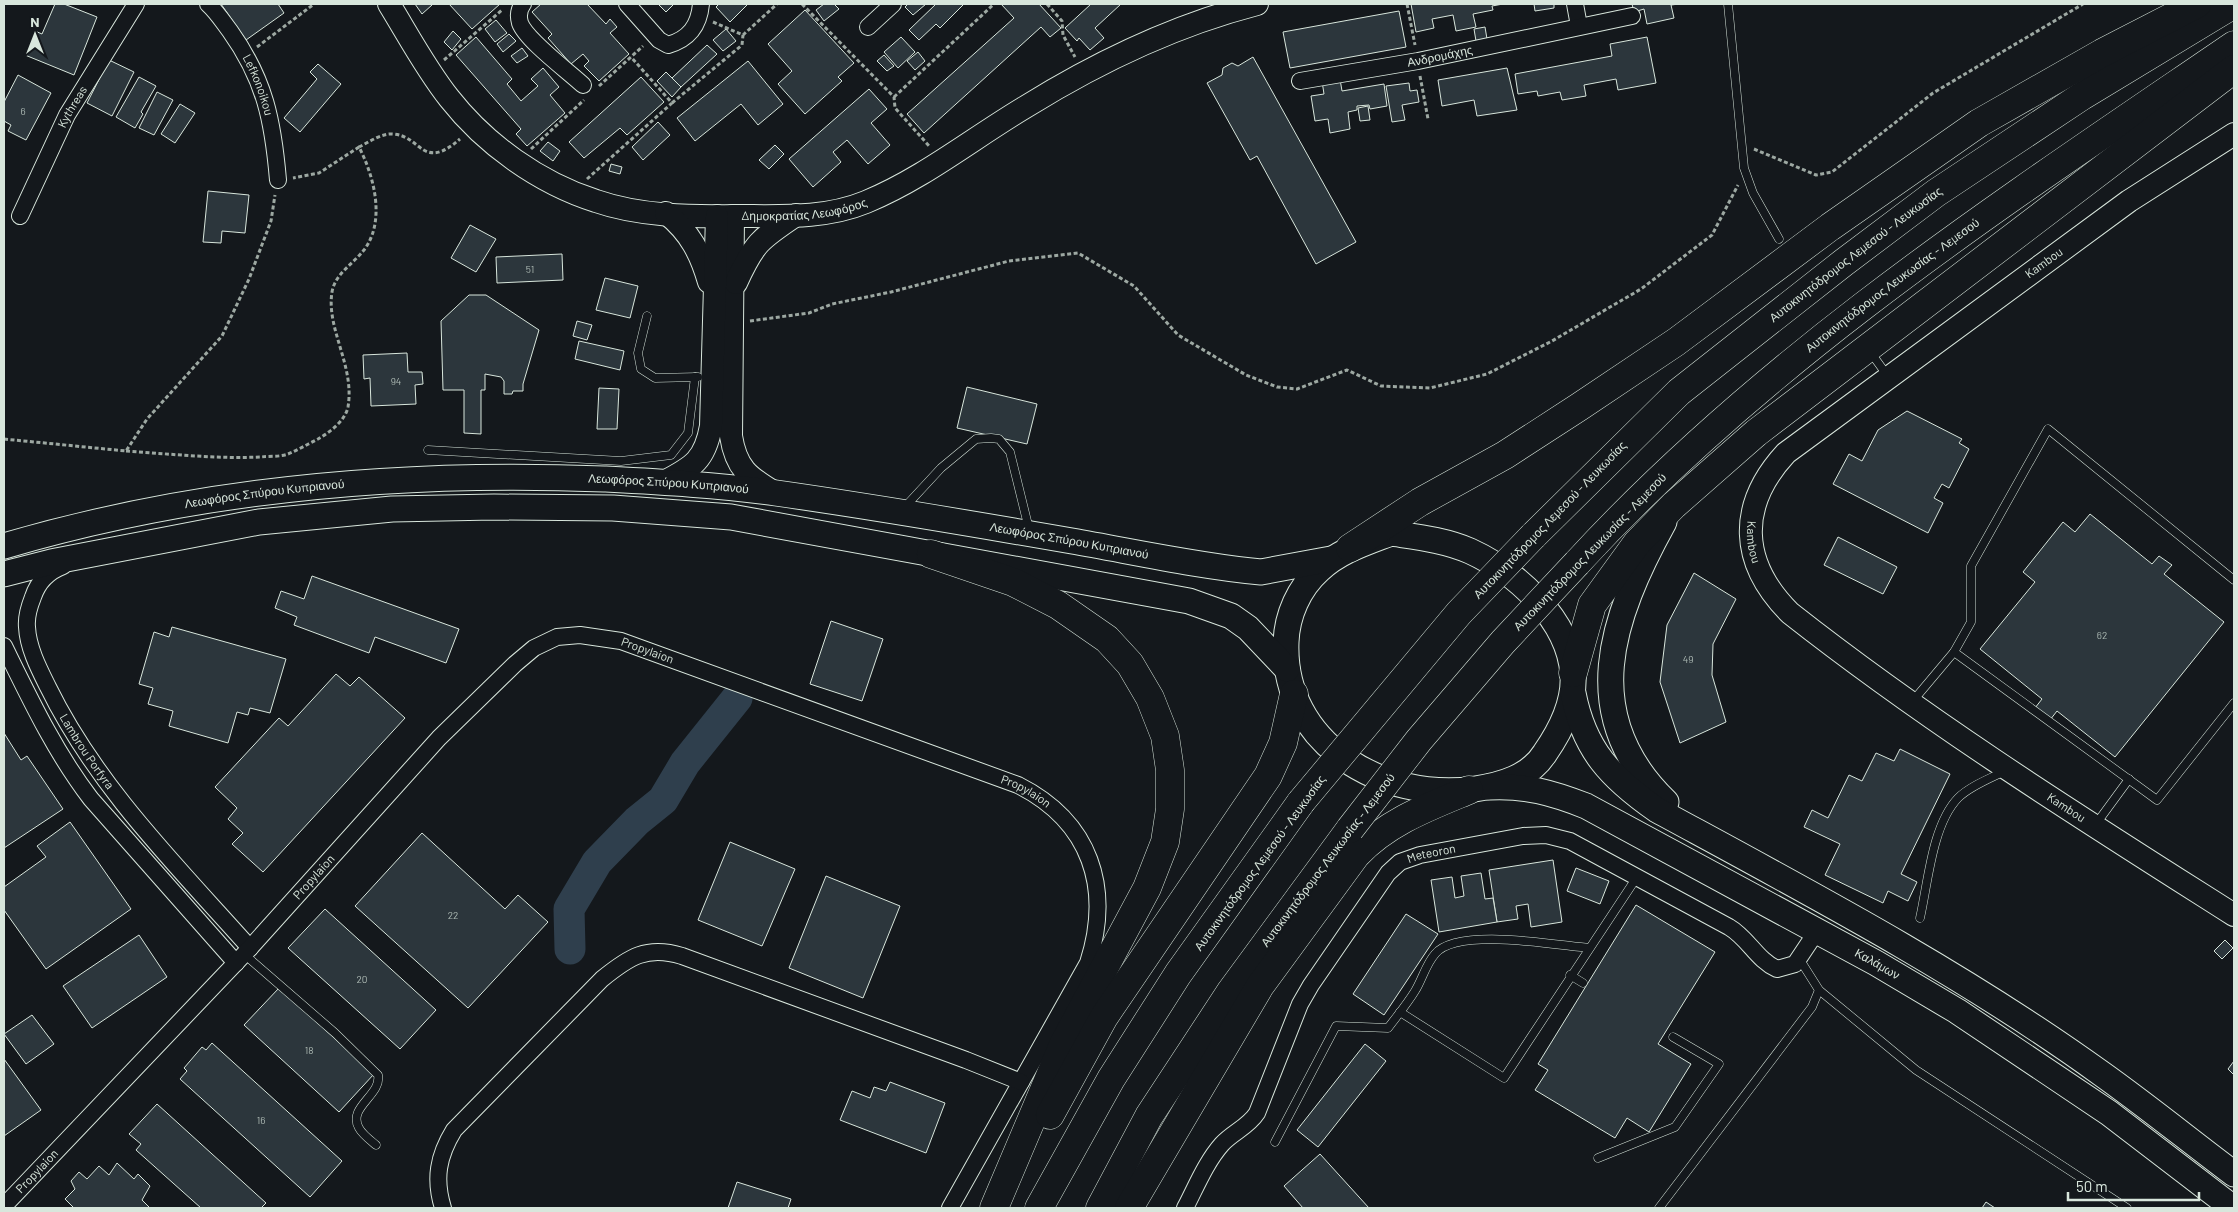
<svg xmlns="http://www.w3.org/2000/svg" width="2238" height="1212" viewBox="0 0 2238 1212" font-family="Barlow,sans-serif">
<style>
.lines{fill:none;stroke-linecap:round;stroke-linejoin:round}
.river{stroke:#2f3f4d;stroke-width:31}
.building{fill:#2c363c;stroke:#d8e6dc}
.lane-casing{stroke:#d8e6dc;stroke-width:9}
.street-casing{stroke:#d8e6dc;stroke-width:18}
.secondary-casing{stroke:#d8e6dc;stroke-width:24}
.primary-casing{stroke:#d8e6dc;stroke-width:27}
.highway-casing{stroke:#d8e6dc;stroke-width:29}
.path{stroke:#9da8a2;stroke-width:3;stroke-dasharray:4 2.5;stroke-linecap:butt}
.lane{stroke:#14181c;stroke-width:8}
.street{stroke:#14181c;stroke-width:16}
.secondary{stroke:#14181c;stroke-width:22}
.primary{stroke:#14181c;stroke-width:25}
.highway{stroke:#14181c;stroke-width:28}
.highway-bridge-casing{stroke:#d8e6dc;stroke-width:29;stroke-linecap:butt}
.highway-bridge{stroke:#14181c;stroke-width:28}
.labels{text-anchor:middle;stroke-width:4;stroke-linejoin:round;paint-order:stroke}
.number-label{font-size:10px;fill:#adbab4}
.street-label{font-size:12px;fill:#d8e6dc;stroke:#14181c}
</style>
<rect width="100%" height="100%" fill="#14181c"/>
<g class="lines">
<polyline class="river" points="570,949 569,909 597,862 637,821 663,800 685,763 737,698"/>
</g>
<g class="building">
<polygon points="55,4 64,4 97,17 74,75 25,55 35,31 42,34"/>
<polygon points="221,4 278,4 284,13 246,40"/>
<polygon points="415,4 431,4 432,5 422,14"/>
<polygon points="449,4 500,4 472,29"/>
<polygon points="541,4 587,4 606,24 610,19 617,27 610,33 629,54 599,81 584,66 589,61 583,54 571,64 548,38 552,34 532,12"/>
<polygon points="658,4 674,4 666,12"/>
<polygon points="719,4 748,4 730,22 716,7"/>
<polygon points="824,4 834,4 839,9 824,21 816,10"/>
<polygon points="908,4 926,4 913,15 905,7"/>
<polygon points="936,4 964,4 940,28 936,24 919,40 909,30"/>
<polygon points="1001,4 1039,4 1061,28 1050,37 1041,27 924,133 907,114 1014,18"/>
<polygon points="1091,4 1121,4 1095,28 1104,38 1090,50 1079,38 1077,41 1065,28"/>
<polygon points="1411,4 1503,4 1492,6 1493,10 1473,14 1476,27 1456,31 1453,15 1432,19 1434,28 1416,32"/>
<polygon points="1534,4 1554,4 1554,8 1535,11"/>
<polygon points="1632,4 1679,4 1671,5 1674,18 1647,24 1644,9 1634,12"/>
<polygon points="805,10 854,63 838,77 842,81 805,114 778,84 792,71 768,44"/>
<polygon points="1399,11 1406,47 1290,68 1283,32"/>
<polygon points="496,20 507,33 495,42 485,29"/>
<polygon points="1485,27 1487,39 1476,41 1474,29"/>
<polygon points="726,29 736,41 723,51 713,40"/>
<polygon points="453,31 461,39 452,50 444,42"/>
<polygon points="509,34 516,41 503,52 497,44"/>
<polygon points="476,37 512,79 507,84 521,101 538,86 531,79 543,68 559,87 550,95 565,113 527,146 516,134 521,129 456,55"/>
<polygon points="901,37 915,52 898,68 884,52"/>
<polygon points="1647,37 1656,83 1618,90 1616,79 1584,85 1586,96 1562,100 1560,92 1538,96 1537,91 1518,94 1515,74 1612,56 1610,44"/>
<polygon points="707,45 717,54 681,87 672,78"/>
<polygon points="522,48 528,56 517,63 511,56"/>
<polygon points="918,52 925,61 915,70 907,61"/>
<polygon points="884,55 894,66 887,71 877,61"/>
<polygon points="1253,57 1356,242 1316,264 1257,156 1250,160 1207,83 1222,75 1223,68 1232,63 1238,66"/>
<polygon points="109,60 134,72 112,116 87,103"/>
<polygon points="748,61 783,104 758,125 741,104 695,141 677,118"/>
<polygon points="318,64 341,84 300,132 284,118 317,79 310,72"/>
<polygon points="1507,68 1517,110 1477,116 1474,100 1442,106 1438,80"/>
<polygon points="666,72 681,87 672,97 657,81"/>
<polygon points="18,75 51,93 26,140 8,131 11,125 4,121 4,102"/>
<polygon points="139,77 156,86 141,112 143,114 135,128 116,117"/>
<polygon points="641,77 664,102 627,135 620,128 584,158 569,142"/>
<polygon points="1340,79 1342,91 1384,84 1387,106 1370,109 1369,105 1357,106 1357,110 1348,112 1350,129 1330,133 1328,119 1315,121 1311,96 1324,94 1322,81"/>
<polygon points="1409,83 1410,91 1417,90 1419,102 1402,105 1405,120 1392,122 1386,86"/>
<polygon points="869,89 887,109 871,123 890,145 868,164 847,140 833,152 841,162 813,187 789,159"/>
<polygon points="157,92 173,100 154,135 139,128"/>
<polygon points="180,104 195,113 175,143 161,134"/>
<polygon points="1368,106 1370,120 1360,121 1358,108"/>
<polygon points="658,122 670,135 643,160 632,147"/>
<polygon points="548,142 560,151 553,161 540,151"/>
<polygon points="775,145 784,154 769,169 759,160"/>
<polygon points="611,164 622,167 620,174 609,171"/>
<polygon points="208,191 249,195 245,233 222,231 221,243 203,242"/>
<polygon points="470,225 496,239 476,272 451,258"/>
<polygon points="562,254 563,280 497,283 496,257"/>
<polygon points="605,278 638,286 630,318 596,310"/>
<polygon points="469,295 486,295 539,330 523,384 523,391 513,391 512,394 504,394 504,381 501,377 485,374 485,390 481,390 481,434 464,433 464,390 443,390 441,321"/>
<polygon points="577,321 592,325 587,340 573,336"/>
<polygon points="579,341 624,351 620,370 575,359"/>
<polygon points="407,353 408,372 422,372 423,384 415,385 416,404 371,406 370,378 364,379 363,355"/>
<polygon points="967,387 1037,404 1027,444 957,428"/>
<polygon points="599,388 619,389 617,429 597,429"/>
<polygon points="1907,411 1962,439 1959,443 1969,449 1949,488 1942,484 1934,498 1943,503 1928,533 1833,484 1849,454 1862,461 1878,430"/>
<polygon points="2090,514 2152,564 2159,556 2172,565 2164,574 2224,622 2115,757 2057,711 2050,720 2035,708 2042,699 1980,649 2035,582 2023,572 2063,522 2075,532"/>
<polygon points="1838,537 1897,567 1883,594 1824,565"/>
<polygon points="1694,573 1736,599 1713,644 1712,675 1726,722 1680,743 1660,682 1667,625"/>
<polygon points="312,576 459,629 446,663 375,637 369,653 294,625 297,617 275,608 281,591 304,599"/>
<polygon points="831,621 883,639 862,701 810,684"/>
<polygon points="172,627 286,659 270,713 250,708 248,715 237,712 228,743 169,726 173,711 148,704 153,688 139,684 154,632 169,637"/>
<polygon points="336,674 350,686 359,677 405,718 263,872 232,844 243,833 228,819 237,808 215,787 279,718 288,726"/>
<polygon points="4,733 21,760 27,756 63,809 4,848"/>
<polygon points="1900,749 1950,774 1901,874 1917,882 1908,901 1888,891 1883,903 1825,875 1840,844 1804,827 1812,810 1828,818 1849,775 1862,781 1876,753 1894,761"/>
<polygon points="70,822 131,909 46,969 4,910 4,887 46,857 37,846"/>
<polygon points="422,833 505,909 518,895 548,922 468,1008 355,906"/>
<polygon points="730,842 795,869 762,946 698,920"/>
<polygon points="1553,860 1562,922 1531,927 1528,904 1516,906 1518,919 1497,922 1489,870"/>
<polygon points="1576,868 1609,881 1600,904 1567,891"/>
<polygon points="1481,873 1485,899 1493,898 1497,922 1439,932 1431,880 1452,877 1455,898 1464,896 1461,876"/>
<polygon points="826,876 900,906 863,998 789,968"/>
<polygon points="1636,905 1715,952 1658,1044 1691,1064 1649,1132 1627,1118 1615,1138 1535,1090 1548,1070 1538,1064"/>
<polygon points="325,909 436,1010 400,1049 288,948"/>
<polygon points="1406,914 1438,934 1384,1015 1353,994"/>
<polygon points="139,935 167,977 92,1028 63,986"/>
<polygon points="2225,940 2233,948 2222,959 2214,951"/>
<polygon points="279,988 374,1074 339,1112 244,1025"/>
<polygon points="32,1015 54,1044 26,1064 4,1034"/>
<polygon points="212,1043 342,1161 310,1197 180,1079 187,1071 184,1068 202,1047 206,1050"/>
<polygon points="1365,1044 1386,1061 1318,1147 1297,1130"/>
<polygon points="4,1059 41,1110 4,1136"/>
<polygon points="2234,1061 2234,1075 2228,1069"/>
<polygon points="890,1082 945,1103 926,1153 840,1120 852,1091 870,1098 874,1087 886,1091"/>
<polygon points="157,1104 266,1203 261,1208 201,1208 136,1150 141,1144 129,1134"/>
<polygon points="1320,1154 1369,1208 1303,1208 1284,1186"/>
<polygon points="117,1163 134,1179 138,1174 150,1186 142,1200 150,1208 74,1208 65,1199 75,1189 71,1181 79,1172 87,1179 99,1166 109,1175"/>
<polygon points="737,1182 791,1199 788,1208 728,1208"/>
<polygon points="1986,1202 1995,1208 1982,1208"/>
</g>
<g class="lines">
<g class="lane-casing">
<g id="lane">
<polyline points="1728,4 1744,168 1753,193 1779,239"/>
<polyline points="647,316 638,353 641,369 655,378 698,377"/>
<polyline points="1871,353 1887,375"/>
<polyline points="428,450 621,461 671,455 688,433 695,377"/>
<polyline points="904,508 941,468 976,439 991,438 999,439 1010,452 1029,529"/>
<polyline points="1954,652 2157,800 2234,703"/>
<polyline points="1912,702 1954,652 1971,622 1971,566 2048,429 2234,580"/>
<polyline points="2096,824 2129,779"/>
<path d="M1920 918C1928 883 1932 825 1958 798 1970 786 1991 778 2005 771"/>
<path d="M244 954 335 1033 378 1075C382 1095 347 1107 359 1128 362 1134 370 1140 376 1145"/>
<polyline points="1570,975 1583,983"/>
<polyline points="1819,990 1916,1070 2127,1208"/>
<polyline points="1400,1012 1504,1078 1637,877"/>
<path d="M1275 1142 1336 1026 1388 1028C1397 1016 1407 1004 1415 991 1422 980 1426 964 1435 954 1457 927 1555 945 1589 948"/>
<polyline points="1598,1158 1675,1127 1719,1064 1673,1037"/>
<polyline points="1659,1208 1812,1007 1819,990 1800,960"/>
</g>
</g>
<g class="street-casing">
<g id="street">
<path id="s1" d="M208 4C217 12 223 22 230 31 265 80 273 121 278 180"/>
<path d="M523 4C519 9 518 16 520 23 526 40 568 71 583 85"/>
<path d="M627 4 659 40 668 45C689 39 699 26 701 4"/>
<polyline points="1575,4 1579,26"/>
<polyline points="868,27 893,4"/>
<path id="s2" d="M1300 81 1418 61 1632 16"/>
<path id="s3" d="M20 216 67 115 136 4"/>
<path id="s4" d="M63 566C47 572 38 582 33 597 29 607 26 617 27 627 28 648 39 669 48 687 97 787 177 866 250 948"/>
<path d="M4 646C30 699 55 752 91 799L236 963"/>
<path id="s5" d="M4 1206 250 948 439 738 515 664 534 648 557 637 580 635 621 641 1018 785C1091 822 1112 888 1088 963L950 1208"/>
<path d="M443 1208C434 1179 438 1156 454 1130L602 979C629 957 647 945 682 956L966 1060 1021 1082"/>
<path id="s6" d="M1185 1208C1196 1187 1206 1162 1222 1144 1233 1132 1248 1127 1257 1113L1300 1004 1311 985 1388 873 1400 862 1420 855 1523 836 1546 835 1570 841 1729 927C1748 938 1757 960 1777 969L1795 964 1817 931"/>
</g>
</g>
<g class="secondary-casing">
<g id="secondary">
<path id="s7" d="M389 4C408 35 426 69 449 98 485 144 539 183 596 201 639 216 691 217 736 216 780 216 825 219 866 202 924 178 973 138 1027 106 1098 62 1176 25 1257 4"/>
<path id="s8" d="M2234 134 2129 201 1786 453C1737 506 1740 563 1790 613 1931 724 2083 819 2234 915"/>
<path d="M666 213C690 232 701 254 709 282"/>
<path d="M733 216 731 436C736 468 748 477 775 493"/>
<path d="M736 283C754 243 760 239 796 215"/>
<path d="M664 482C693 467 705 460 711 426L717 216"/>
</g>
</g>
<g class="primary-casing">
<g id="primary">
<path d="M1664 522C1611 618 1576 715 1666 802"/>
<path d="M1391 533C1417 537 1445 540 1470 551 1516 572 1569 619 1573 674 1575 703 1561 730 1545 753 1530 777 1502 785 1475 789 1383 802 1282 744 1286 642 1287 615 1299 588 1319 570 1339 551 1365 543 1391 533Z"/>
<path id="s9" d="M4 546C198 489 402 471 604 479 661 482 719 485 776 493 875 507 974 524 1072 541 1135 552 1198 566 1261 572L1331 559"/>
<polyline points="4,574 51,562 259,522 392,509 494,507 613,508 731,517 1189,601 1231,616 1248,628 1287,669"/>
<path d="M1573 693C1584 750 1611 778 1657 810 1808 892 1962 973 2102 1074 2147 1106 2190 1141 2234 1174"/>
<path id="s10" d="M1489 787C1525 785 1553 793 1586 806L1876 963 1957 1011 2109 1113 2233 1208"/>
</g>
</g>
<g class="highway-casing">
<g id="highway">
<path id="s11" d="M1533 536 1679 392 1843 263 1936 193 2082 96 2234 4"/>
<polyline points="1350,548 1420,502 1505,455 1579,407 1676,342 1830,227 1979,123 2102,53 2197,4"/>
<polyline points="931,554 1013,582 1058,605 1107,639 1130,664 1150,698 1165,736 1170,770 1170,809 1165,842 1147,888 1064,1043 994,1208"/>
<path id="s12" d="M1577 563C1766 357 2004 202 2234 45"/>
<polyline points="1573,673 1592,605 1637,543 1674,505 1756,433 2234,69"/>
<polyline points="1050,1115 1104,1017 1268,776 1283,743 1294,694"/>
<polyline points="1039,1208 1111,1079 1178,974 1301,802"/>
<polyline points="1100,1208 1149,1116 1231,991 1350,829"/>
<path d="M1129 1208 1260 986 1356 855C1387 822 1428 807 1469 790"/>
</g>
</g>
<g class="path">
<polyline points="802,4 894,97 895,108 930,147"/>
<polyline points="1047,4 1062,21 1063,35 1075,57"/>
<polyline points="1407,4 1415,45"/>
<polyline points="713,22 743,35 777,4"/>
<polyline points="257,47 314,4"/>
<polyline points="444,60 502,10"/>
<polyline points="1420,76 1428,119"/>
<polyline points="599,86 643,46"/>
<polyline points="894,97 994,4"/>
<polyline points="672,103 742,45 743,35"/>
<path d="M359 147C369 142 382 133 393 134 422 136 422 172 460 139"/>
<polyline points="531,149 584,100"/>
<polyline points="1754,149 1816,175 1832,172 1933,93 2083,4"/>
<polyline points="587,179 672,103 631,57"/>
<polyline points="750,321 809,313 832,304 891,292 1009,261 1078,253 1134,286 1178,335 1246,375 1277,387 1297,389 1347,370 1381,386 1430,388 1487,374 1552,341 1641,289 1712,235 1738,185"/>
<polyline points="4,439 126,451 147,419 222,336 249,279 271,221 275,195"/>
<path d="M126 451C171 454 216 459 261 457 269 456 280 457 288 454 298 450 308 444 318 439 330 432 345 421 348 407 355 366 326 329 332 292 335 274 353 264 364 250 386 221 374 176 359 147L319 173 293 178"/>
</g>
<use href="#lane" class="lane"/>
<use href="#street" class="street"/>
<use href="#secondary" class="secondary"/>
<use href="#primary" class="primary"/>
<use href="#highway" class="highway"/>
<g class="highway-bridge-casing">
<g id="highway-bridge">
<polyline points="1301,802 1459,613 1533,536"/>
<polyline points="1350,829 1419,740 1503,642 1577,563"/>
</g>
</g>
<use href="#highway-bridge" class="highway-bridge"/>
</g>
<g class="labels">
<g class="number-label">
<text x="23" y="115">6</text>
<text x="530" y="273">51</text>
<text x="396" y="385">94</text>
<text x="2102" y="639">62</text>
<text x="1688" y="663">49</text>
<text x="453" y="919">22</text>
<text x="362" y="983">20</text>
<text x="309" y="1054">18</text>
<text x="261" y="1124">16</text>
</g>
<g class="street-label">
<text dy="4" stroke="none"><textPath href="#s2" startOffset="142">Ανδρομάχης</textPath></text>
<text dy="4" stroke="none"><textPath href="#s1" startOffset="96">Lefkonoikou</textPath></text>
<text dy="4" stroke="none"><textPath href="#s3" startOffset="121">Kythreas</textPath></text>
<text dy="4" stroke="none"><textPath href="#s7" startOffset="504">Δημοκρατίας Λεωφόρος</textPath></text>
<text dy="4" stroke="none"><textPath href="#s11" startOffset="429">Αυτοκινητόδρομος Λεμεσού - Λευκωσίας</textPath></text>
<text transform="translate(2044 263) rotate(-36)" y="4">Kambou</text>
<text dy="4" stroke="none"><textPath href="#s12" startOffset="421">Αυτοκινητόδρομος Λευκωσίας - Λεμεσού</textPath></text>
<text dy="4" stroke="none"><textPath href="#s9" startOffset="671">Λεωφόρος Σπύρου Κυπριανού</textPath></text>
<text dy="4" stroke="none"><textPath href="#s9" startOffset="266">Λεωφόρος Σπύρου Κυπριανού</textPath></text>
<text transform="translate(1550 520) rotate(-46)" y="4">Αυτοκινητόδρομος Λεμεσού - Λευκωσίας</text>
<text dy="4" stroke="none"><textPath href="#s9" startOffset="1076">Λεωφόρος Σπύρου Κυπριανού</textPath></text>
<text dy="4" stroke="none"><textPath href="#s8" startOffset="649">Kambou</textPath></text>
<text transform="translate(1590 552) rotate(-46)" y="4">Αυτοκινητόδρομος Λευκωσίας - Λεμεσού</text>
<text dy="4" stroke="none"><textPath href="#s5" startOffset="888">Propylaion</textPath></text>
<text dy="4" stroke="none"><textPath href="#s4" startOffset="215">Lambrou Porfyra</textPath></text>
<text dy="4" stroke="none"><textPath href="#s5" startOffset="1292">Propylaion</textPath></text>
<text dy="4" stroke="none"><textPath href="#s8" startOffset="1069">Kambou</textPath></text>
<text dy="4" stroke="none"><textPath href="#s6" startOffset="445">Meteoron</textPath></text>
<text transform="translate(1328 860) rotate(-53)" y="4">Αυτοκινητόδρομος Λευκωσίας - Λεμεσού</text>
<text transform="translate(1260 863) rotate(-54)" y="4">Αυτοκινητόδρομος Λεμεσού - Λευκωσίας</text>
<text dy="4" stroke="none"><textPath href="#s5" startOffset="452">Propylaion</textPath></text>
<text dy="4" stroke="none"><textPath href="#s10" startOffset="431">Καλάμων</textPath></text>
<text dy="4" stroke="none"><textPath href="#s5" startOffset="48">Propylaion</textPath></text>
</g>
</g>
<rect width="2238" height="1212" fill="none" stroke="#d8e6dc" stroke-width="10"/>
<g transform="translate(35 35)" stroke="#14181c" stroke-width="4" paint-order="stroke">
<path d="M0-4L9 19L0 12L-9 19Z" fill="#d8e6dc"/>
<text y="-8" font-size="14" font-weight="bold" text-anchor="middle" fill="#d8e6dc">N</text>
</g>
<path d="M2068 1192v8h131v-8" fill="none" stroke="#d8e6dc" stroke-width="2.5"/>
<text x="2076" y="1192" font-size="15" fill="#d8e6dc" stroke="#14181c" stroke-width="4" paint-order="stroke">50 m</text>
</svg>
